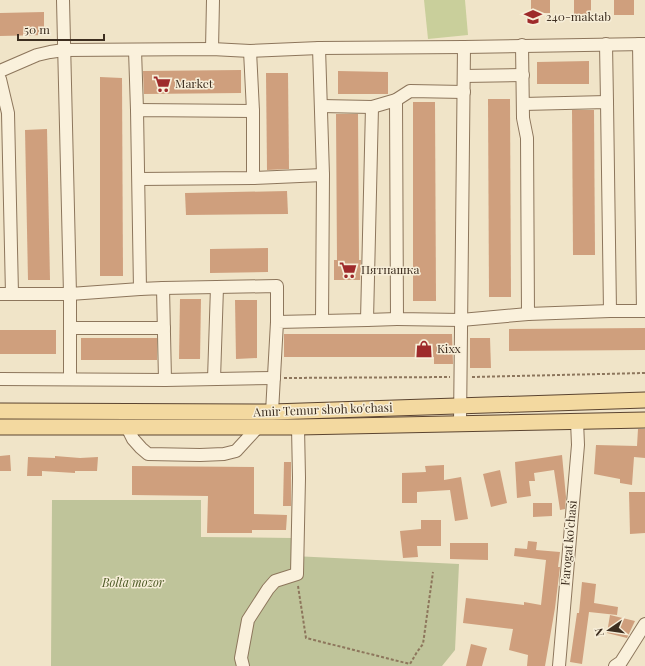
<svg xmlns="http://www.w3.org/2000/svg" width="645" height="666" viewBox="0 0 645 666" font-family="'Playfair Display',serif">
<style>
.green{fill:#c9cf9b}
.cemetery{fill:#bfc49a}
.building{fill:#cf9f7d}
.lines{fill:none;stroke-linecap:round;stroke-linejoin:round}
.minor-casing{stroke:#8d765c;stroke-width:14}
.major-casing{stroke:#5b4430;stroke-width:17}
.path{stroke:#8d765c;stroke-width:2;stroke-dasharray:3 2;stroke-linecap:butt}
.minor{stroke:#faf1dc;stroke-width:12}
.major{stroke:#f3d9a0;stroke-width:15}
.labels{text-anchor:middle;stroke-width:3;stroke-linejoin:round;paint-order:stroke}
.poi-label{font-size:12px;fill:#3d2e20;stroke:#f7eed8;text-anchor:start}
.street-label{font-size:12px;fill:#3d2e20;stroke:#f7eed8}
.park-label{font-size:12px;font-style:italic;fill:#4d5a26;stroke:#f7eed8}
</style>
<rect width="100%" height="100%" fill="#f0e4c8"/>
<polygon class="green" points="424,0 465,0 468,35 428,39"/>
<polygon class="cemetery" points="52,500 201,500 201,537 292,538 293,556 459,564 455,650 442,666 51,666"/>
<g class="building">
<rect x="531" y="0" width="19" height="13"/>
<rect x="574" y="0" width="17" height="14"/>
<rect x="614" y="0" width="20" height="15"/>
<polygon points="44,12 44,35 0,36 0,13"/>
<polygon points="589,61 589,84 537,84 537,62"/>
<polygon points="241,70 241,93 144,94 143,71"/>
<polygon points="338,71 388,72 388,94 338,94"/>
<polygon points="266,73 288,73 289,169 267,170"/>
<polygon points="100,77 122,78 123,276 100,276"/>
<polygon points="488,99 510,99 511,297 489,297"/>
<polygon points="413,102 435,102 436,301 413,301"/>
<polygon points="572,110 594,110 595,255 573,255"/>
<polygon points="336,114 358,114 359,260 361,260 360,280 334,280 334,260 337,260"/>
<polygon points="47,129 50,280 28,280 25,130"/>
<polygon points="287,191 288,214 186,215 185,193"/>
<polygon points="268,248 268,272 210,273 210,249"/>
<polygon points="180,299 201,299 200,359 179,359"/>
<polygon points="235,300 257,300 257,358 236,359"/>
<polygon points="645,328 645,350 509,351 509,329"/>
<rect x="0" y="330" width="56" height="24"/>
<polygon points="284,334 452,334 453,364 434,364 434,357 284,357"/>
<rect x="81" y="338" width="76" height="22"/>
<polygon points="470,338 490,338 491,368 470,368"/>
<polygon points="638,429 645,429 645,458 634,457 632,485 620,483 620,479 594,474 596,445 637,446"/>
<polygon points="10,455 11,471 0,471 0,456"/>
<polygon points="562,455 566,497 565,509 560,510 554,470 534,473 535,481 529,481 531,496 517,498 515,462"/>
<polygon points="55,456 80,458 98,457 97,471 75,471 75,473 42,471 42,476 27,476 28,457 55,458"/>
<polygon points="284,462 291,462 291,506 283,506"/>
<polygon points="444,465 444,480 461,477 468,519 455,521 450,490 417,492 417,503 402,503 402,473 426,472 425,466"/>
<polygon points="132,466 254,467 254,514 287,515 286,530 252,530 252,533 207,533 208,496 132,495"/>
<polygon points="500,470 507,503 491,507 483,474"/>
<polygon points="629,492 645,492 645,533 630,534"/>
<polygon points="533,503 552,503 552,516 533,517"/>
<polygon points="421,520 441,520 441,546 417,546 418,557 403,558 400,531 421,529"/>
<polygon points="528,541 537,542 536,550 560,552 558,567 560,567 555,608 545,666 527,666 528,655 509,650 513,629 463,623 466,598 524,605 524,602 541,605 546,560 514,556 515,548 527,549"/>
<polygon points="450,543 488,543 488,560 450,559"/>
<polygon points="582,582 596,584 594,603 618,607 617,615 589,612 582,664 570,662 577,613 579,613"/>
<polygon points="610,615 635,621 627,638 607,633"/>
<polygon points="471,644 487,648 482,666 466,666"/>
</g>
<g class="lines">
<g class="minor-casing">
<g id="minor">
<polyline points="63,0 70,294 70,379"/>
<polyline points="606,44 607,102"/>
<polyline points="639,44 643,311"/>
<polyline points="522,45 523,118 527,138 528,314 610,311 645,311"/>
<polyline points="319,48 323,175 322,321"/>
<polyline points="212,49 213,0"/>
<polyline points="135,50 137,110"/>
<polyline points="0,71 37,55 50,52 64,50 212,49 250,51 319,48 464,47 645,44"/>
<polyline points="464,76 523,75"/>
<polyline points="0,79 8,113 12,294"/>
<polyline points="396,100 397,319 461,320 528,314"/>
<polyline points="523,104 607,102 610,311"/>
<polyline points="321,106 372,107 396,100 410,91 464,92"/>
<polyline points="253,178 253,111"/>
<polyline points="139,179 253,178 323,175"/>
<polyline points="163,288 277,286 277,322"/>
<polyline points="140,289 163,288 165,380"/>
<polyline points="0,294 70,294 140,289 137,110 253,111 250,51"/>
<polyline points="367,320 397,319"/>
<polyline points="70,328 164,328"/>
<polyline points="0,379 165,380 274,378"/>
<polyline points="214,379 217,287"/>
<polyline points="272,412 277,322 367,320 372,107"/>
<polyline points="460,424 464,47"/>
<polyline points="127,427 133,439 141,448 148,454 200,455 224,454 236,451 258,427"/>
<polyline points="243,666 241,658 248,620 268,589 275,581 297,574 299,478 298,427"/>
<polyline points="559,666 578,445 577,421"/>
<polyline points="615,666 621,662 645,624"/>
</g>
</g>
<g class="major-casing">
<g id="major">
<polyline points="0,411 272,412 645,400"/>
<polyline points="0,427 298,427 645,420"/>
</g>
</g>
<g class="path">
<polyline points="472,377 645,373"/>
<polyline points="284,378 450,377"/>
<polyline points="298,586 306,638 410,664 417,652 423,644 433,572"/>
</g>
<use href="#minor" class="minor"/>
<use href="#major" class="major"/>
</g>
<defs>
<g id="school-bare" transform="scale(1.38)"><path d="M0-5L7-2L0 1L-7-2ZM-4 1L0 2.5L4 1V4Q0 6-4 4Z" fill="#9e2a2b" stroke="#f7eed8" stroke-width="2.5" paint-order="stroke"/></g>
<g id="supermarket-bare" transform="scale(1.38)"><path d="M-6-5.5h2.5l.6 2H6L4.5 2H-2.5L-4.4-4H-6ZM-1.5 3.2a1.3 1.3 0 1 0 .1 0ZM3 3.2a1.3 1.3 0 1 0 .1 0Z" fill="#9e2a2b" stroke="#f7eed8" stroke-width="2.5" paint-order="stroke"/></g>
<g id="shop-bare" transform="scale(1.38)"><path d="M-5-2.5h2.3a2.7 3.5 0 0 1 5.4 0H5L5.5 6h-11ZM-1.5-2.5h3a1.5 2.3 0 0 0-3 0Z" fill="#9e2a2b" stroke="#f7eed8" stroke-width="2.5" paint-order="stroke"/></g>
</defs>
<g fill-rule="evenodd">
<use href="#school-bare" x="533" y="17"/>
<use href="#supermarket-bare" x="162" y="84"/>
<use href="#supermarket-bare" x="348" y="270"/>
<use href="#shop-bare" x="424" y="349"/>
</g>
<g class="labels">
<g class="poi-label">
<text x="546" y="21">240-maktab</text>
<text x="175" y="88">Market</text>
<text x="361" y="274">Пятнашка</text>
<text x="437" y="353">Kixx</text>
</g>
<g class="street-label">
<text transform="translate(323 410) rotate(-2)" y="4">Amir Temur shoh ko'chasi</text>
<text transform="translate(569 543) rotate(-85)" y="4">Farogat ko'chasi</text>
</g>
<g class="park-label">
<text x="133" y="587">Bolta mozor</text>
</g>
</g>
<g transform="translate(609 630) rotate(257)" stroke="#f7eed8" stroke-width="3" paint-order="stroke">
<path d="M0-3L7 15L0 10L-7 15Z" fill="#3d2e20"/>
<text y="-6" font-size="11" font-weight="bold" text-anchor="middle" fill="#3d2e20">N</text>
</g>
<path d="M18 34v6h86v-6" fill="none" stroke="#3d2e20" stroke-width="2"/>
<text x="24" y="34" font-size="12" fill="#3d2e20" stroke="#f7eed8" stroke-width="3" paint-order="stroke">50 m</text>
</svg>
